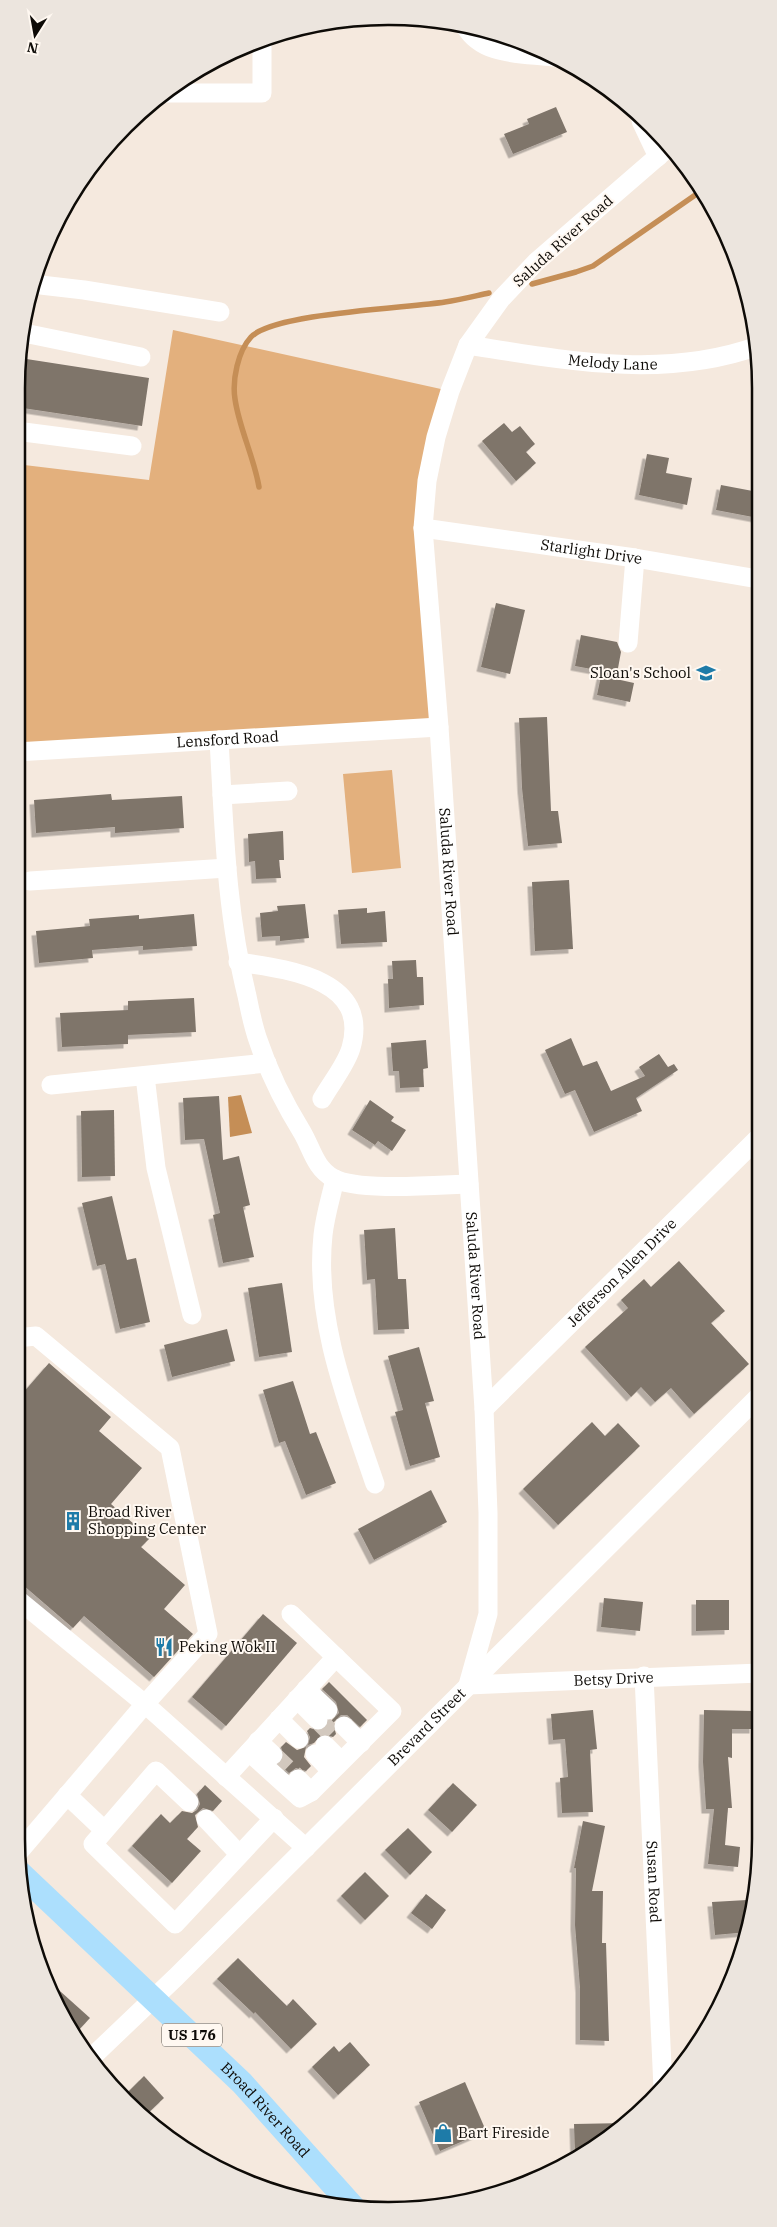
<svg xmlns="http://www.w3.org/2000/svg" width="777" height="2227" viewBox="0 0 777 2227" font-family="'IBM Plex Serif',serif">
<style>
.green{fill:#e3b07d}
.water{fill:#c58e56}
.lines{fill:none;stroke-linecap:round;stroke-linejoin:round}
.stream{stroke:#c58e56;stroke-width:5.5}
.building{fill:#7f756b;filter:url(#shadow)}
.minor-tunnel{stroke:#d2c8be;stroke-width:19;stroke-dasharray:19 9;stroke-linecap:butt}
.minor{stroke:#fff;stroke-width:19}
.major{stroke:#acdffd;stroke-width:24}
.labels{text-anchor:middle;stroke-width:4;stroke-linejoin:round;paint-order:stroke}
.shield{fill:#fff8f1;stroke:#56524d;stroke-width:1}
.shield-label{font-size:14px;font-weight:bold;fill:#0e0b07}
.street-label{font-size:15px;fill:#0e0b07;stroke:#fff8f1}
.poi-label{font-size:15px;fill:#0e0b07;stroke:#fff8f1;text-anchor:start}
.rim{fill:none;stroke:#0e0b07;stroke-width:2.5}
</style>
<defs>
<filter id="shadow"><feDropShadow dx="-4.5" dy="4.5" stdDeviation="0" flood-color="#0004"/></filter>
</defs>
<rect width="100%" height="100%" fill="#f5e9de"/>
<g class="green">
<polygon points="173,330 450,391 427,481 439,727 16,752 16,464 149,480"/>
<polygon points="392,770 401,868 352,873 343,774"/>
</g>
<polygon class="water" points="241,1095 252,1133 230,1137 228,1097"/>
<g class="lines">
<g class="stream">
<polyline points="532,284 576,272 593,266 701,191"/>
<path d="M259 487C254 457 239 428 235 399 232 380 238 351 251 337 274 313 408 308 445 302 460 300 475 296 489 293"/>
</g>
</g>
<g class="building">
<polygon points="556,107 567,132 513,154 504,134 529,124 527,119"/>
<polygon points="20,358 149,378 142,426 16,407"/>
<polygon points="504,423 512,432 520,426 535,444 526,452 536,463 516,481 482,441"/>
<polygon points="647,454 669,458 666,473 692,478 687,505 639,495"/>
<polygon points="721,485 758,492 758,518 716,510"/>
<polygon points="496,603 525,610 510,674 481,667"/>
<polygon points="581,635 617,642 621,652 616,679 634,683 630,702 597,695 602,671 575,666"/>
<polygon points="547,717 551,811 558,811 562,843 528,846 522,788 519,718"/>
<polygon points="111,794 112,800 182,796 184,828 115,833 115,827 36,833 34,800"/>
<polygon points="283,831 284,860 279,860 281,878 256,879 255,861 249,862 248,834"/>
<polygon points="569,880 573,949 535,951 532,882"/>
<polygon points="305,904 309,938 280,941 280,936 262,937 260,913 278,911 277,906"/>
<polygon points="367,908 367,913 385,911 387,942 341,944 338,910"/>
<polygon points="194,914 197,946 143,950 143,946 92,950 93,958 39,963 36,931 90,926 89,919 139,915 139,919"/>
<polygon points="416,960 417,977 423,977 424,1005 389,1008 388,979 393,979 392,961"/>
<polygon points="194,998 196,1032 128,1035 128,1044 62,1047 60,1013 128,1010 128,1001"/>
<polygon points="571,1038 583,1066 597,1061 611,1091 645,1076 639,1067 659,1054 668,1067 674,1064 678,1070 636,1098 642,1111 594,1132 575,1090 565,1094 545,1050"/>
<polygon points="426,1040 428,1068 423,1069 424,1087 400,1088 399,1071 393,1071 391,1043"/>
<polygon points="219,1096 223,1160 239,1156 250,1205 243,1207 254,1257 223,1263 213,1215 220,1213 204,1139 185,1140 183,1098"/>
<polygon points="370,1100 394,1117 391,1121 406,1130 392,1151 378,1141 375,1145 352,1130"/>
<polygon points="114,1110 115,1176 82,1177 81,1111"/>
<polygon points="112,1196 127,1260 136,1258 150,1322 120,1329 105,1264 97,1266 82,1203"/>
<polygon points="395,1228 398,1279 406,1279 409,1329 378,1330 375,1279 367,1280 364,1230"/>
<polygon points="679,1261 725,1311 711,1323 749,1364 694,1414 671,1388 655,1402 641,1387 631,1397 585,1347 628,1308 621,1300 644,1279 651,1287"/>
<polygon points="282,1283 292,1352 259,1357 248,1288"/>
<polygon points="227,1329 235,1361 172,1377 164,1345"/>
<polygon points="419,1347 434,1401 425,1403 440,1457 410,1466 395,1412 403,1410 388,1356"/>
<polygon points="49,1363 111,1417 99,1431 142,1468 111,1504 150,1538 141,1547 185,1585 164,1609 193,1634 154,1677 84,1616 73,1628 16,1579 16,1401"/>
<polygon points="293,1381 310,1434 316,1432 336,1483 306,1495 285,1441 279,1443 263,1390"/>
<polygon points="592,1422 605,1436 618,1423 640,1446 558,1525 523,1489"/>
<polygon points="431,1490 447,1522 374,1560 358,1529"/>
<polygon points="604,1598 643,1602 640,1631 601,1627"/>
<polygon points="696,1600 729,1600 729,1630 696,1631"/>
<polygon points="263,1614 297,1643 226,1726 192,1697"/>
<polygon points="329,1682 367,1720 360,1727 347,1715 341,1715 333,1723 336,1734 333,1737 322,1734 314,1743 308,1745 310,1737 307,1731 310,1728 321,1731 339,1713 336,1702 322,1689"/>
<polygon points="593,1710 597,1749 590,1750 593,1812 562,1813 560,1778 568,1777 565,1739 553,1740 551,1714"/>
<polygon points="704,1710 754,1711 754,1729 732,1729 732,1758 728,1757 732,1808 728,1808 725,1845 740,1847 738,1867 708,1864 714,1809 706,1809 703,1762"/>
<polygon points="286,1742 297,1750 306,1747 304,1757 311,1766 306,1771 296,1768 289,1773 279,1764 284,1757 281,1747"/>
<polygon points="453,1783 477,1805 452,1832 428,1810"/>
<polygon points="205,1785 222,1801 213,1811 203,1808 195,1815 198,1827 187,1839 201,1851 172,1883 132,1846 161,1814 170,1823 182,1811 192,1813 197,1810 200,1804 197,1794"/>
<polygon points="583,1821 605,1826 592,1891 603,1891 602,1943 606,1943 609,2041 580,2040 580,1988 575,1925 576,1868 574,1868"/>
<polygon points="408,1828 432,1852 410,1875 385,1850"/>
<polygon points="365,1872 389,1896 365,1920 341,1896"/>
<polygon points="426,1894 446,1910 432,1929 411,1913"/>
<polygon points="747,1900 748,1932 715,1935 712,1902"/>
<polygon points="238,1958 287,2006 293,1999 317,2024 291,2049 255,2012 254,2014 217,1979"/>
<polygon points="51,1983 90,2018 77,2032 47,1985"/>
<polygon points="350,2042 370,2065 338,2095 312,2067 334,2046 339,2052"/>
<polygon points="144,2076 164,2098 144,2117 123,2097"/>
<polygon points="465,2082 486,2131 440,2151 419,2102"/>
<polygon points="626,2123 596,2148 585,2153 575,2153 574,2124"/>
</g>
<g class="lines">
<g class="minor-tunnel">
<polyline points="318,1720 334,1736"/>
<polyline points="273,1755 298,1779"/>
</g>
<g class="minor">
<path d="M465 26C482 56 521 53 553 57"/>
<polyline points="165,93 262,93 262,39"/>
<polyline points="641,121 658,157"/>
<path id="s1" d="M670 146 536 262 501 299 468 345 450 391 436 437 427 481 423 528 439 727 484 1409 488 1513V1614L468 1685 760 1673"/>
<polyline points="32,284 84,290 220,312"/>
<polyline points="24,333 141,357"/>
<path id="s2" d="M468 345C564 360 663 380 758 346"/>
<polyline points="16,431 132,446"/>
<path id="s3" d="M423 528 635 558 758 579"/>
<polyline points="628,643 635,558"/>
<path d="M219 740C224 826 226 912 247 996 250 1011 253 1026 258 1040 269 1073 284 1103 302 1132 312 1149 315 1168 333 1178 358 1192 438 1185 469 1184"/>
<path id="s4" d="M16 752 439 727"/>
<polyline points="222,795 288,791"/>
<polyline points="30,881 227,868"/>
<path d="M238 962C285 969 371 978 351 1048 346 1065 331 1083 322 1099"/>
<polyline points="145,1076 156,1168 192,1315"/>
<polyline points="51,1085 267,1063"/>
<path d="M335 1179C331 1197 325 1216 323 1235 314 1320 348 1404 375 1484"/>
<polyline points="16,1338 36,1336 170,1448 208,1634 145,1704 306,1848"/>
<path id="s5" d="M484 1409 759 1137"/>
<polyline points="16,1598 145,1704 18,1853"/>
<path id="s6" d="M644 1676 663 2088"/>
<polyline points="306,1689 328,1710"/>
<polyline points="297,1699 318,1720"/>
<polyline points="279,1719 299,1739"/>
<polyline points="344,1726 361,1743"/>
<polyline points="258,1741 273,1755"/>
<polyline points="325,1745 341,1761"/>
<polyline points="249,1752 300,1798 311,1792 392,1711 291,1614"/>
<polyline points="315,1754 331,1771"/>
<polyline points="226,1777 336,1657"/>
<polyline points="298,1779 311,1792"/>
<polyline points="67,1795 104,1830"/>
<polyline points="189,1802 156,1771 93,1844 175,1924 274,1818"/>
<polyline points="206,1819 239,1854"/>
<path id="s7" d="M92 2057 176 1977 760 1395"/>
</g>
<path class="major" id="s8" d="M20 1873 242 2083 354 2208"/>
</g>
<defs>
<g id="school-bare" transform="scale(1.5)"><path d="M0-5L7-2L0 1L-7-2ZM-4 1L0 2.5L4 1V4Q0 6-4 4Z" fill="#1e7ba8" stroke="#fff8f1" stroke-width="2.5" paint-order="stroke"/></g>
<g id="building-bare" transform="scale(1.5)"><path d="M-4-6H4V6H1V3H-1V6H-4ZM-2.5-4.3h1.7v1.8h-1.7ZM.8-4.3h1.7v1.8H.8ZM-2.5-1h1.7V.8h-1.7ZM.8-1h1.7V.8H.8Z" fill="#1e7ba8" stroke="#fff8f1" stroke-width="2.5" paint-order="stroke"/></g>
<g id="restaurant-bare" transform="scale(1.5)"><path d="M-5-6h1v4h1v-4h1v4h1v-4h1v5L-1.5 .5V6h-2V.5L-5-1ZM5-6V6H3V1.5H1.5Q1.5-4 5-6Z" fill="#1e7ba8" stroke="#fff8f1" stroke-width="2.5" paint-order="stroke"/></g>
<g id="shop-bare" transform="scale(1.5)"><path d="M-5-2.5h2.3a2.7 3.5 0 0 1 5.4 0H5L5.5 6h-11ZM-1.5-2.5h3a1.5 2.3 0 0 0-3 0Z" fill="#1e7ba8" stroke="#fff8f1" stroke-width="2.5" paint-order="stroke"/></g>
</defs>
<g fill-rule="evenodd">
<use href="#school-bare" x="706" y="673"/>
<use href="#building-bare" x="73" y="1521"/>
<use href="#restaurant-bare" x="164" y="1647"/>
<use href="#shop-bare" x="443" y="2133"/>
</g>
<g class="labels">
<rect class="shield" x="162" y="2023.5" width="60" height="23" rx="4"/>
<g class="shield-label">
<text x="192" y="2040">US 176</text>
</g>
<g class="street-label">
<text transform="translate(563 241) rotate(-42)" y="5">Saluda River Road</text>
<text dy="5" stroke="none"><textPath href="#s2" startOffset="146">Melody Lane</textPath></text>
<text dy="5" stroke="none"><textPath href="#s3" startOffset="170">Starlight Drive</textPath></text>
<text dy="5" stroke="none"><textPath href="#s4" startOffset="212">Lensford Road</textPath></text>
<text dy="5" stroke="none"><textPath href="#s1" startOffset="819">Saluda River Road</textPath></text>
<text dy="5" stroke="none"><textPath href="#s5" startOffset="194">Jefferson Allen Drive</textPath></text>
<text dy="5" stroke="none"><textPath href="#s1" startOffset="1224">Saluda River Road</textPath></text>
<text dy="5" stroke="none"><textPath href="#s1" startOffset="1782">Betsy Drive</textPath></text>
<text dy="5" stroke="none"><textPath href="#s7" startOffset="470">Brevard Street</textPath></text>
<text dy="5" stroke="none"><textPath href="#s6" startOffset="206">Susan Road</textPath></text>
<text dy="5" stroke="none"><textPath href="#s8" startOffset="341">Broad River Road</textPath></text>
</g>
<g class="poi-label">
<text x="691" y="678" text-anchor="end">Sloan's School</text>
<text x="88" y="1517">Broad River<tspan x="88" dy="17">Shopping Center</tspan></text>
<text x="179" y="1652">Peking Wok II</text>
<text x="458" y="2138">Bart Fireside</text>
</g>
</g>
<path d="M0 0H777V2227H0ZM388 25H389A363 363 0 0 1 752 388V1839A363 363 0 0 1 389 2202H388A363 363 0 0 1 25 1839V388A363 363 0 0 1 388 25Z" fill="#ece5de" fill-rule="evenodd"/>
<path class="rim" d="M388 25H389A363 363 0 0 1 752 388V1839A363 363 0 0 1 389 2202H388A363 363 0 0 1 25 1839V388A363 363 0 0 1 388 25Z"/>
<g transform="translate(35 35) rotate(191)" stroke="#fff8f1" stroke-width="4" paint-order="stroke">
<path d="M0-4L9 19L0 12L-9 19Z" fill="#0e0b07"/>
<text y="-8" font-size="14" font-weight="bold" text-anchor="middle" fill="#0e0b07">N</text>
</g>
</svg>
